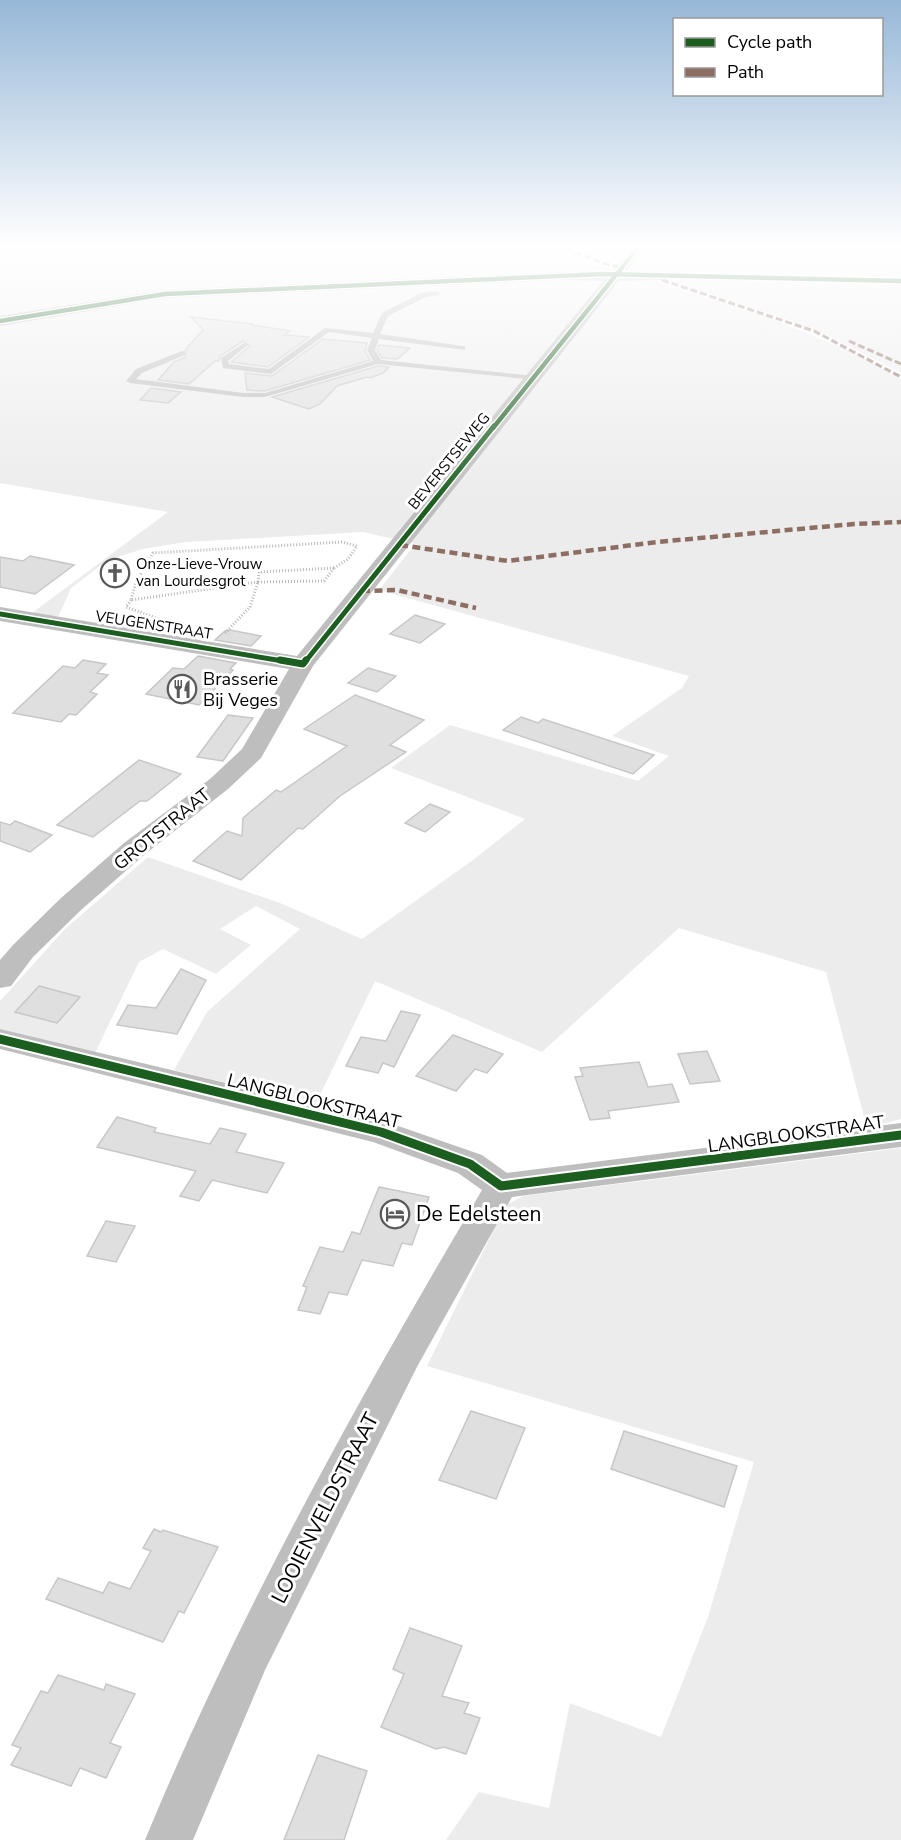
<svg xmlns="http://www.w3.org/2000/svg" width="901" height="1840" viewBox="0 0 901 1840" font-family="'Nunito Sans',sans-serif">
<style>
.green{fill:#ececec}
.building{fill:#dfdfdf;stroke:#c7c7c7;stroke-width:1.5}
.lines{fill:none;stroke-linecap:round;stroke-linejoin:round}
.path{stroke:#b9b9b9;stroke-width:3;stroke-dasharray:1 2;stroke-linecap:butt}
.service{fill:#bebebe;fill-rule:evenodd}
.minor{fill:#bebebe;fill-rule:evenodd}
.quiet-far1{stroke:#8d6e63;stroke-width:3;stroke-dasharray:7 3;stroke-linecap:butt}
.quiet{stroke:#8d6e63;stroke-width:4.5;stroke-dasharray:8 4.5;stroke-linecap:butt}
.cycleway-far3-casing{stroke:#fff;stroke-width:7}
.cycleway-far2-casing{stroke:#fff;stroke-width:8}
.cycleway-far1-casing{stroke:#fff;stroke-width:10}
.cycleway-casing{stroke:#fff;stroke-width:13}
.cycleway-far3{stroke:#1b5e20;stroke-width:4.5}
.cycleway-far2{stroke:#1b5e20;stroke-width:5}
.cycleway-far1{stroke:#1b5e20;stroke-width:7}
.cycleway{stroke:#1b5e20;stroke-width:9}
.labels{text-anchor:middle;stroke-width:6;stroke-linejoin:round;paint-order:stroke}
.far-street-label{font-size:15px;fill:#000;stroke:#fff}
.far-poi-label{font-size:15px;fill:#000;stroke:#fff;text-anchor:start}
.poi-label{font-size:18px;fill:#000;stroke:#fff;text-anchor:start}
.street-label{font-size:18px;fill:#000;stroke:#fff}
.near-poi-label{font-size:21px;fill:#000;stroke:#fff;text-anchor:start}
.near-street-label{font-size:21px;fill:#000;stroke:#fff}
</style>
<rect width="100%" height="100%" fill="#fff"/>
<g class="green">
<polygon points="0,245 551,245 615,271 170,292 0,319"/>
<polygon points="560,245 636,245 621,263 603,262"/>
<polygon points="645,245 901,245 901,280 623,273"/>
<polygon points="601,277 647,278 765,316 848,350 901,379 901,1119 867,1128 826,972 679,928 542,1052 375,981 315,1105 174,1070 207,1012 300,929 256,906 220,929 251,945 216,974 163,949 139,962 94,1055 0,1029 0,1001 65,929 148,857 280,903 362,939 473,860 525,819 391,768 450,725 638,781 669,756 612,736 682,688 689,676 379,590 415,544 363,532 186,542 143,549 108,560 71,588 58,617 32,613 168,512 0,483 0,323 165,296"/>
<polygon points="662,278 901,283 901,373 828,336 789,320"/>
<polygon points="901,1148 901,1840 446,1840 479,1792 549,1808 570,1703 661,1737 708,1617 754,1462 427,1366 506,1205 523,1196"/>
</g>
<g class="building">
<polygon points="191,317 253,324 252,325 290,331 284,335 309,337 268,367 231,362 250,346 243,341 220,356 219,361 215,361 189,384 158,380 174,362 186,357 186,349 203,330"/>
<polygon points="323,339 367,343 365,351 370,360 265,391 247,390 245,373 272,376"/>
<polygon points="379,345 410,348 397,359 382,358 377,350"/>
<polygon points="378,366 389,367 383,373 370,378 367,377 337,386 320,404 309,409 272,397"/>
<polygon points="151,388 181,392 168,403 140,400"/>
<polygon points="30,556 74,565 35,594 0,587 0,557 23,561"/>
<polygon points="415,615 445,624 420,643 390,634"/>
<polygon points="230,630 261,636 251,646 215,640 225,631"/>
<polygon points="198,656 236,663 230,669 233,670 199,705 146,694 173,668 184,669"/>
<polygon points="83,660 106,664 97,673 108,675 90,692 97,694 76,715 69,714 61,722 13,713 63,666 75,668"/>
<polygon points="368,668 396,676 377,692 348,683"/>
<polygon points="355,695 424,720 390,745 406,752 340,796 303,829 298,828 241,880 193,861 227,831 242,836 243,818 276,790 281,792 347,746 304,729"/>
<polygon points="228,715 253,718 223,761 197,757"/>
<polygon points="521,717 538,723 543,719 654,755 633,774 503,730"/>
<polygon points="139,760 181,774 147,801 140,801 93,837 57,825"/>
<polygon points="430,804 450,812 425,832 405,823"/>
<polygon points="15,821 52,835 30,852 0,841 0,822 10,825"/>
<polygon points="181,969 206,980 177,1034 117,1025 128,1005 156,1008"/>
<polygon points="39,986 80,997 57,1023 15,1012"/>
<polygon points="401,1011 420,1015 394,1067 383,1063 378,1073 346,1066 361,1037 386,1041"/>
<polygon points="453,1035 503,1054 487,1073 475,1069 456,1091 416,1076"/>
<polygon points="707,1051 720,1081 690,1084 678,1054"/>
<polygon points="639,1062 648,1087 672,1084 679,1102 608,1111 610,1118 590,1120 575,1077 583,1076 580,1068"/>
<polygon points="117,1117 156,1128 154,1132 210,1144 220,1128 246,1134 236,1152 284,1163 267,1193 212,1180 199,1201 180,1196 196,1171 97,1147"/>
<polygon points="379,1187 429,1197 412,1245 402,1243 393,1266 362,1260 347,1295 329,1292 320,1314 298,1310 307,1287 303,1286 320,1247 343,1252 352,1232 360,1234"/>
<polygon points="106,1221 135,1226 116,1262 87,1256"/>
<polygon points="471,1411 525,1428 496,1499 439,1480"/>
<polygon points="624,1431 737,1466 724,1507 611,1469"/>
<polygon points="154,1529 161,1532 163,1530 218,1547 184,1613 179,1611 163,1642 46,1599 58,1578 103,1593 109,1582 130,1589 151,1551 143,1548"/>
<polygon points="410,1628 462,1646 442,1696 469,1703 464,1713 480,1718 466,1754 444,1747 436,1749 381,1727 404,1674 393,1669"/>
<polygon points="58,1675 104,1690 106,1684 135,1694 110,1743 121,1747 106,1778 80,1768 71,1786 11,1765 21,1748 12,1745 41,1691 48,1693"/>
<polygon points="318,1755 367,1771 344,1840 284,1840"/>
</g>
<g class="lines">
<g class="path">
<polyline points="258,582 324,581 334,568"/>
<polyline points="258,582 131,600 136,582 153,553 342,542 357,546 348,559 334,568"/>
<polyline points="258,582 259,572 334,568"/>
<polyline points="131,600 126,607 159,619"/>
<polyline points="225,633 250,607 258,582"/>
</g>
<polygon class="service" points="436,291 440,293 439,295 426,297 388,316 380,334 462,346 465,346 465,350 379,339 375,350 381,360 533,376 537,378 536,380 378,364 265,397 243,397 130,383 126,381 136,369 182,351 185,351 185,355 142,373 136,379 243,393 265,393 373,361 367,350 372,338 329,332 271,374 223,368 221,358 244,343 248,345 228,361 229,364 269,369 325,328 373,333 382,313 421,293"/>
<g class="minor">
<polygon points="633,245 647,245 626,272 659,273 664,274 666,277 664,280 619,281 313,666 261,758 228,789 144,855 81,910 33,957 11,986 0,988 0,960 13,945 61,898 124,843 210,779 242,749 289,669 0,621 0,607 297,656 603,281 559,280 165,298 0,326 0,316 165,290 559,272 611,272"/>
<path d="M0 1029 381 1120 482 1155 507 1173 901 1123V1147L512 1197 418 1365 265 1670 193 1840H145C238 1614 358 1400 482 1190L458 1173 373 1142 0 1049Z"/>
</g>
<g class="quiet-far1">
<polyline points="556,245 602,263 623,268"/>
<polyline points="662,280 814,331 901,377"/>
<polyline points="849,341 901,364"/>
</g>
<g class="quiet">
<polyline points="400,545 508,561 657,542 854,524 901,522"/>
<polyline points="362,591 397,590 476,608"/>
</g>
<g class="cycleway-far3-casing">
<g id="cycleway-far3">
<polyline points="0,321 165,294 603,274 901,281"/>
<polyline points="493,428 640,245"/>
</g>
</g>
<g class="cycleway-far2-casing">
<g id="cycleway-far2">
<polyline points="0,614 289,662"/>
<polyline points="305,662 494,426"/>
</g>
</g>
<g class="cycleway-far1-casing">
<polyline id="cycleway-far1" points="280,660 303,664 306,660"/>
</g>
<g class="cycleway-casing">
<polyline id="cycleway" points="0,1039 381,1132 470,1164 501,1186 901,1135"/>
</g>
<use href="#cycleway-far3" class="cycleway-far3"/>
<use href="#cycleway-far2" class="cycleway-far2"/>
<use href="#cycleway-far1" class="cycleway-far1"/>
<use href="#cycleway" class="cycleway"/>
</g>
<linearGradient id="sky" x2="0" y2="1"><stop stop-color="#97b8d8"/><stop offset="0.49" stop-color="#fff"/><stop offset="1" stop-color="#fff" stop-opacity="0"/></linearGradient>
<rect width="901" height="502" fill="url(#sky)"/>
<defs>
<g id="church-ring" transform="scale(1.5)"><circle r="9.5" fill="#fff" stroke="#595959" stroke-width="1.5"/><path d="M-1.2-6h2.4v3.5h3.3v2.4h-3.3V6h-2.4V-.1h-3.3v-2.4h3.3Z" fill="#595959"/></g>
<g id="restaurant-ring" transform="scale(1.5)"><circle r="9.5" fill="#fff" stroke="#595959" stroke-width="1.5"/><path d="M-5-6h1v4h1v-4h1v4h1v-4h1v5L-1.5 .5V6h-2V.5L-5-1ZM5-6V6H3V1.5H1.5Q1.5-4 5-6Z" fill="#595959"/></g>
<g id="hotel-ring" transform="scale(1.5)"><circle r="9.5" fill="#fff" stroke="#595959" stroke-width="1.5"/><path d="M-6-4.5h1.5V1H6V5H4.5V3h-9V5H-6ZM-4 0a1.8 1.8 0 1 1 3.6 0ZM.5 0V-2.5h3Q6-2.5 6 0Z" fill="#595959"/></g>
</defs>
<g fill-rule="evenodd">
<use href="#church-ring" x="115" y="573"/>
<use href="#restaurant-ring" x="182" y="689"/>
<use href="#hotel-ring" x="395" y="1214"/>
</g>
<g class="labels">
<g class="far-street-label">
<text transform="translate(449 461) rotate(-51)" y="5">BEVERSTSEWEG</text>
<text transform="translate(154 625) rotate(9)" y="5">VEUGENSTRAAT</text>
</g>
<g class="far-poi-label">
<text x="136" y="569">Onze-Lieve-Vrouw<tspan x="136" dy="17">van Lourdesgrot</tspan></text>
</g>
<g class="poi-label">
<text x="203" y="685">Brasserie<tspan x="203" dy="21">Bij Veges</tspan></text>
</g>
<g class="street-label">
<text transform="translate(162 829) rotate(-39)" y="6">GROTSTRAAT</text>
<text transform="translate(314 1101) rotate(14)" y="6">LANGBLOOKSTRAAT</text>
<text transform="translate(796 1134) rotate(-8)" y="6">LANGBLOOKSTRAAT</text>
</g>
<g class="near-poi-label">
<text x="416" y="1221">De Edelsteen</text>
</g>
<g class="near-street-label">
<text transform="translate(325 1508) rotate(-63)" y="7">LOOIENVELDSTRAAT</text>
</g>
</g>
<rect x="673" y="18" width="210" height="78" fill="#ffffff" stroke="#999999" stroke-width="1.5"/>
<rect x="685" y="38" width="30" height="9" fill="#1b5e20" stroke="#999999" stroke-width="1.5"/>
<text x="727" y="48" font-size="18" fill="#000000">Cycle path</text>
<rect x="685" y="68" width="30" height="9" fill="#8d6e63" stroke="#999999" stroke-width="1.5"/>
<text x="727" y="78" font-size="18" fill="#000000">Path</text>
</svg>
